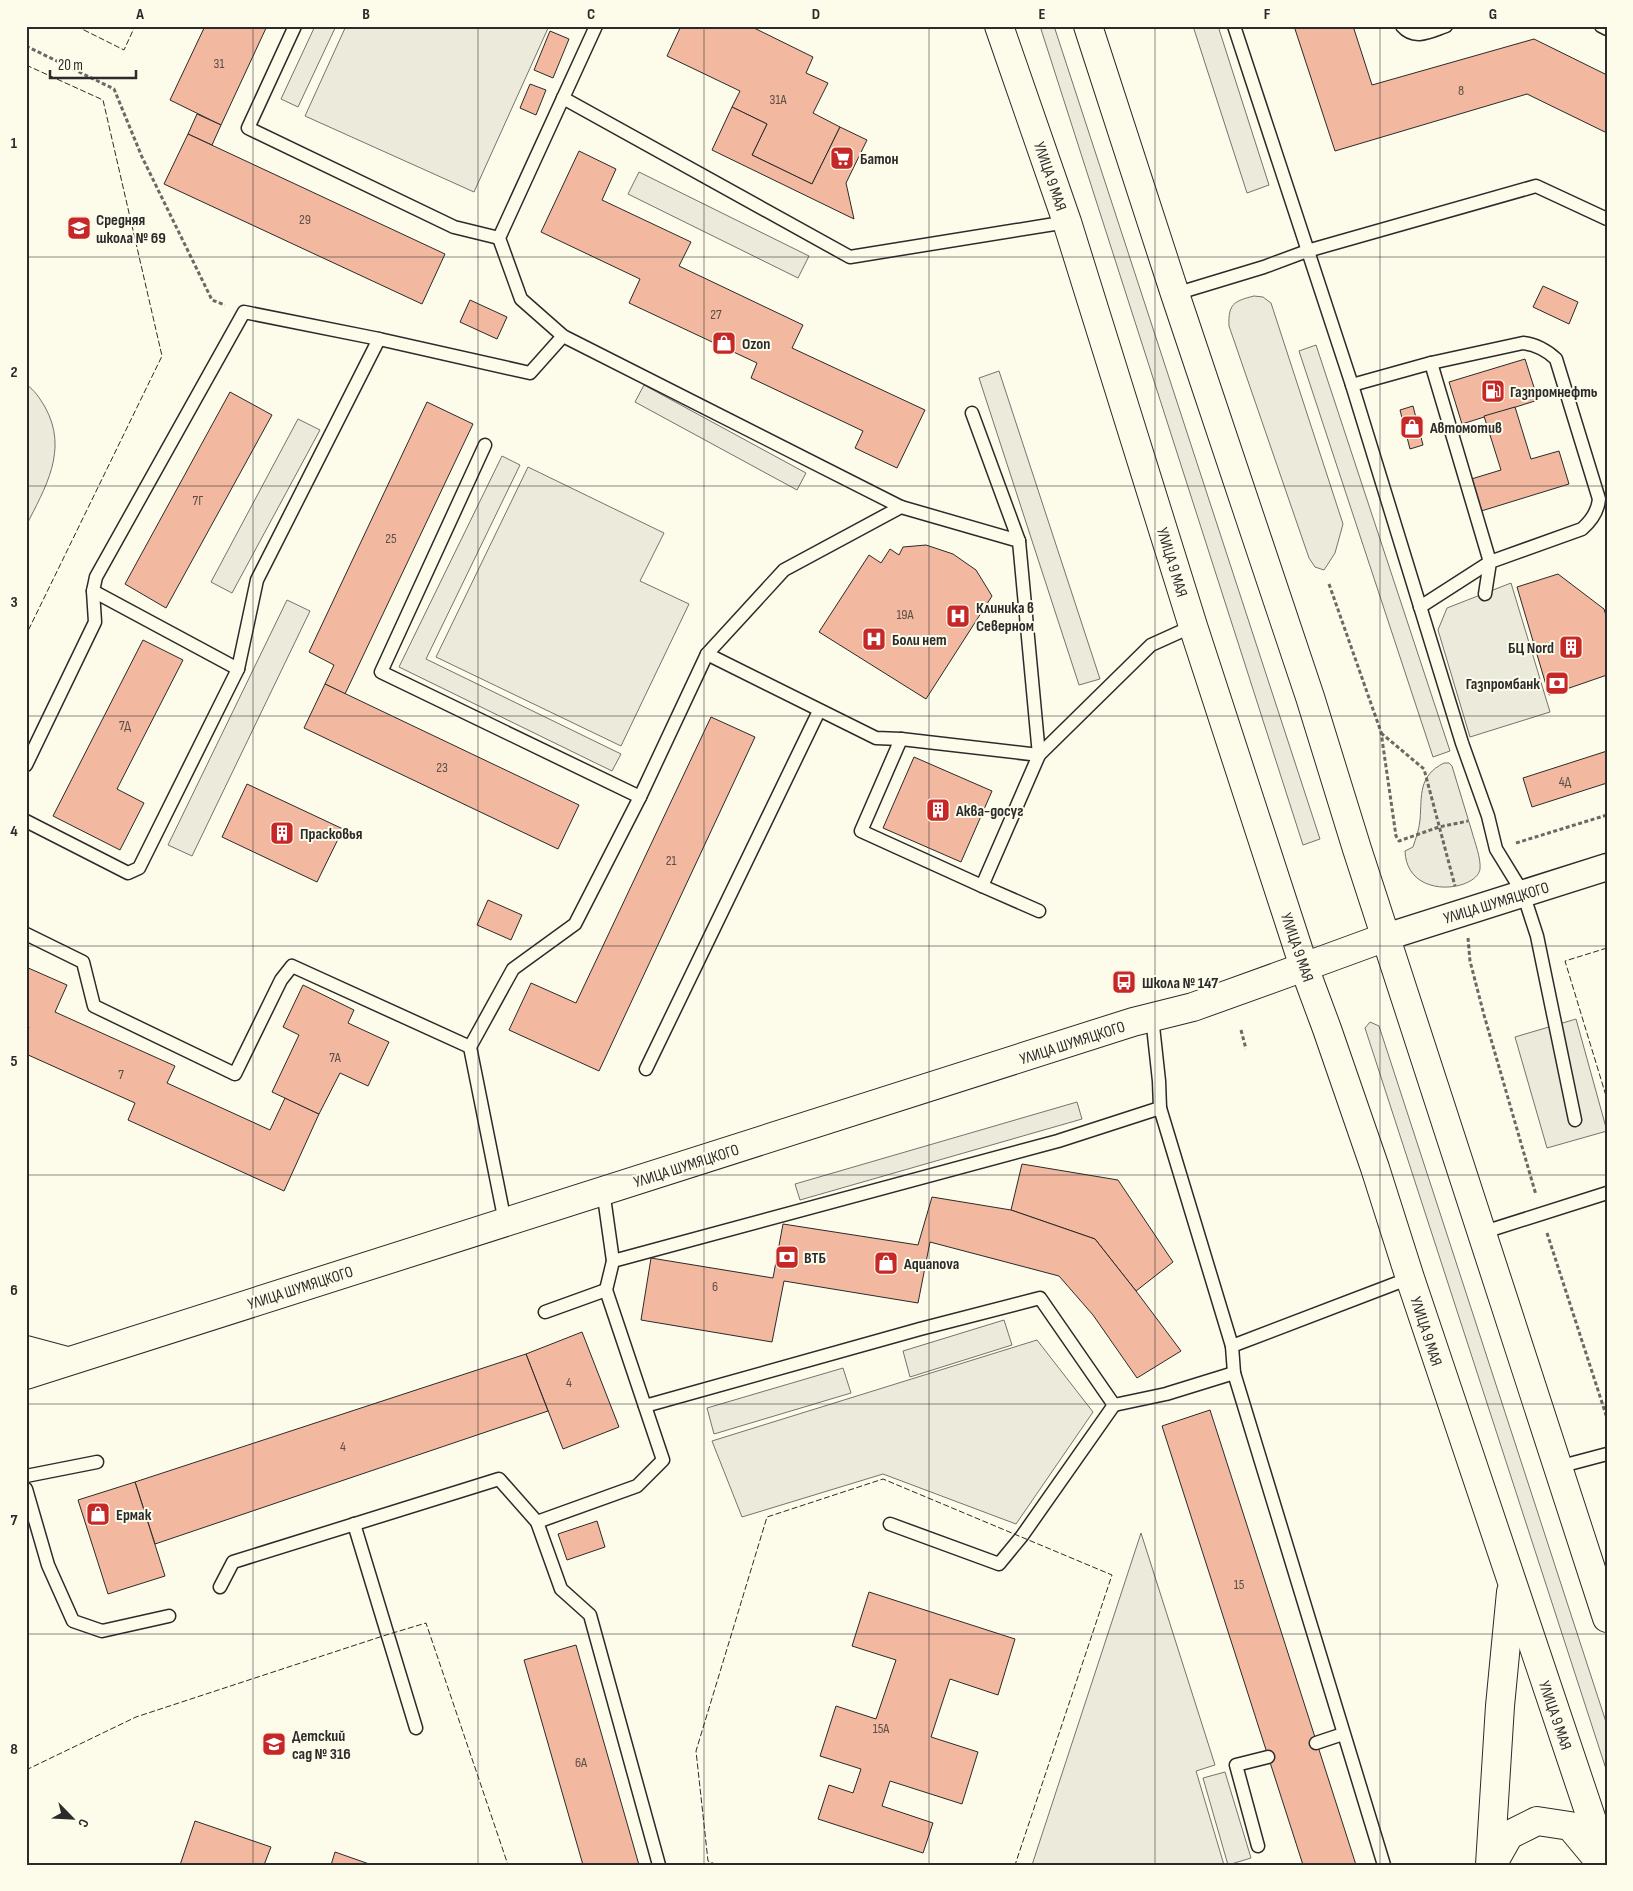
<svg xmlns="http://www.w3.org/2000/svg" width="1633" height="1891" viewBox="0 0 1633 1891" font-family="'Sofia Sans Condensed',sans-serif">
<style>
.green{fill:#ecebdb;stroke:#74746e}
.parking{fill:#eceadb;stroke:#74746e}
.building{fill:#f2b8a0;stroke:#2b2b2b}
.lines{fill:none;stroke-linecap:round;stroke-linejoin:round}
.service-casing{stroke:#2b2b2b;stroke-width:15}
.minor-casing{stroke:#2b2b2b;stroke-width:29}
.tertiary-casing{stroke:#2b2b2b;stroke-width:30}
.primary-casing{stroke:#2b2b2b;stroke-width:30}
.path{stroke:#6a6964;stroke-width:3;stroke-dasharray:4 2.5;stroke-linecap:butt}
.service{stroke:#fdfbea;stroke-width:12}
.minor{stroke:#fdfbea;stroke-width:26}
.tertiary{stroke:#fdfbea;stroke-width:28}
.primary{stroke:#fdfbea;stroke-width:28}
.fence{stroke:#2b2b2b;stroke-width:1;stroke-dasharray:6 2.5;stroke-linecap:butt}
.grid{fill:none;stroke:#2b2b2b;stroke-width:1;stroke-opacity:0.55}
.labels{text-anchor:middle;stroke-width:4;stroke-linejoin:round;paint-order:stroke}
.number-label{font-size:14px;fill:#5d4e48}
.poi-label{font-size:16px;font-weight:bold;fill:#2b2b2b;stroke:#fdfbea;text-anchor:start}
.street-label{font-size:16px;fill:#2b2b2b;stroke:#fdfbea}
.neatline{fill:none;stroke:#2b2b2b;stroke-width:2}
.grid-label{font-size:16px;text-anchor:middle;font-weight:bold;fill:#2b2b2b}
</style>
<rect width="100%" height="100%" fill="#fdfbea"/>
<g class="green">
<polygon points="346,26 549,26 474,192 305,116"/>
<polygon points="1040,26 1054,26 1320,839 1303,845"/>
<path d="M1254 296 1263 297 1271 303 1343 524 1335 553 1324 570 1315 567 1309 558 1229 326C1228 304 1234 301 1254 296Z"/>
<path d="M26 384C35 391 39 397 45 407 69 450 45 488 26 526Z"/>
<polygon points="528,467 664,533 640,581 689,604 621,746 436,657"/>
<path d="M1444 763H1449L1452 766C1459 788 1465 810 1472 832 1475 843 1481 858 1480 869 1477 891 1407 901 1405 851L1413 847C1416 838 1419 830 1420 820 1422 795 1418 776 1444 763Z"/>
<polygon points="1370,1022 1379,1026 1607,1725 1607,1772 1365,1028"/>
<polygon points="1037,1340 1093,1412 1016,1524 883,1474 742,1517 712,1441"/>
<polygon points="1141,1533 1215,1765 1196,1771 1224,1865 1032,1865"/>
</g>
<g class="parking">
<polygon points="315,26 336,26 298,107 281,99"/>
<polygon points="1193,26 1218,26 1269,185 1247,193"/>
<polygon points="639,172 809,256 798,278 628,194"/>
<polygon points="1316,345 1450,751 1433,757 1299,351"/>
<polygon points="999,371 1100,679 1079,685 979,378"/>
<polygon points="644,385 806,473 797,490 635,402"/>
<polygon points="298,419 320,430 232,593 211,582"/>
<polygon points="502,456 520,465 426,659 621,754 612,771 399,667"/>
<polygon points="1511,583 1550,712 1470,737 1438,630 1447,608"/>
<polygon points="287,600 310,611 192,856 168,845"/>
<polygon points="1576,1019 1607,1131 1547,1148 1515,1037"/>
<polygon points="1077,1102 1082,1119 800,1200 795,1184"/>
<polygon points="1004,1320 1012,1345 910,1377 903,1351"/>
<polygon points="843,1368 851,1393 714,1434 707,1408"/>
<polygon points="1225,1772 1251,1858 1228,1865 1203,1778"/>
</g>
<g class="building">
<polygon points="205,26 267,26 221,125 170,100"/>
<polygon points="681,26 750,26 813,57 806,73 828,83 813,113 840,127 812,184 752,155 767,124 732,107 740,91 667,56"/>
<polygon points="1294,26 1353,26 1372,85 1534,39 1607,75 1607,133 1527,94 1335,151"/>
<polygon points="550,31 569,39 553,78 534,70"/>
<polygon points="530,84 546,90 536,115 520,108"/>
<polygon points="732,107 767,124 752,155 812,184 840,127 867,140 846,183 854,219 712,150"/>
<polygon points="197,114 221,125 212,145 188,134"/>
<polygon points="188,134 445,254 422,304 164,184"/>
<polygon points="579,151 616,169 602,200 691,242 679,266 803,325 792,348 925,410 897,468 855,448 863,431 751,378 757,363 629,303 640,279 541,232"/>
<polygon points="1543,286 1578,302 1569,324 1533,307"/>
<polygon points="470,300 507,317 497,339 460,322"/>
<polygon points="1525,359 1538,400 1462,424 1449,382"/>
<polygon points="230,392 272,415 166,608 125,584"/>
<polygon points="427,402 473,424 345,694 325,684 334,665 309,652"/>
<polygon points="1413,406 1423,445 1410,449 1400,410"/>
<polygon points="1515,407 1531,459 1559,451 1569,484 1478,512 1468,480 1501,470 1484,416"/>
<polygon points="926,545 953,554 976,570 992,596 926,699 819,632 869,555 881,563 890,549 899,555 903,547"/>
<polygon points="1558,574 1604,609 1607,619 1607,675 1549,695 1517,587"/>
<polygon points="143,640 183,660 117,789 144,803 120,850 53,816"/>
<polygon points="325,684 579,805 558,849 304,728"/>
<polygon points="711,717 755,737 599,1071 509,1030 531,983 576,1003"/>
<polygon points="1607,751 1607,783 1532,807 1523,778"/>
<polygon points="914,757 992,791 961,862 883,828"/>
<polygon points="247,784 343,829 317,882 222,837"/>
<polygon points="488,900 522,915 511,940 477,925"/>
<polygon points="26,967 67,985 55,1012 175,1066 167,1083 270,1130 285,1098 319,1114 284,1191 128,1120 135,1103 26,1054 26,1034 29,1027 26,1026"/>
<polygon points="303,985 354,1010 348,1023 389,1042 368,1086 340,1073 319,1114 272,1092 299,1035 283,1027"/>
<polygon points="1022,1164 1118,1180 1173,1262 1136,1291 1095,1239 1011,1210"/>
<polygon points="932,1197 1011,1210 1095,1239 1136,1291 1181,1351 1137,1378 1093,1315 1059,1276 930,1242 918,1303 784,1281 772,1342 641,1320 651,1258 773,1278 783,1224 918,1245"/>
<polygon points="582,1332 619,1427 563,1449 526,1354"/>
<polygon points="526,1354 548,1411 155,1544 135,1482"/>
<polygon points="1210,1410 1356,1865 1303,1865 1162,1426"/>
<polygon points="135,1482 165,1576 108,1594 78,1500"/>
<polygon points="597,1521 605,1547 567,1560 558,1534"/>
<polygon points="869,1592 1015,1639 998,1695 950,1679 931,1737 978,1752 962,1804 890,1781 882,1806 933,1823 923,1853 818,1819 829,1785 853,1793 861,1769 820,1756 836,1706 876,1719 896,1660 852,1646"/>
<polygon points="576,1645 639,1865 583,1865 524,1660"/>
<polygon points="195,1821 271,1847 264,1865 180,1865"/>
<polygon points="335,1852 372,1865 331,1865"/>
</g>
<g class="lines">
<g class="service-casing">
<g id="service">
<polyline points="295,26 248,128 454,227 499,238"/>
<polyline points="596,26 499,238 521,299 563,336 901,507"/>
<polyline points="1234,26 1352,385 1462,743 1488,816 1496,849 1523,893 1537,936 1575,1120"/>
<path d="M1402 26C1415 41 1431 31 1446 26"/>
<polyline points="1601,26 1607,29"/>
<polyline points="563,98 850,257 1067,222"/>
<polyline points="1175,294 1264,267 1307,251 1536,186 1607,219"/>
<polyline points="379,339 530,373 563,336"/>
<path d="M1431 363 1523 343C1535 344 1548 351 1556 359L1599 499C1598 511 1591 521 1582 529L1490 562 1485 594"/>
<polyline points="1352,385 1431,363 1490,562 1420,607"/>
<polyline points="972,413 1019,541"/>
<polyline points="485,445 381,672 640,797 575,924 513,969 470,1047 505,1222"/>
<polyline points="93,591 238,669"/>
<polyline points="707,654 876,738 901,739 1039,755 1151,645 1193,626"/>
<polyline points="26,765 95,622 93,591 96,577 244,312 379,339 257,580 238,669 139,868 128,873 26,821"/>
<polyline points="640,797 707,654 784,570 901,507 1019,541 1039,755 982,886 861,831 901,739"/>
<polyline points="982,886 1039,911"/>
<polyline points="26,934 83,962 94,1006 235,1074 281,980 292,966 470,1047"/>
<polyline points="1152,1017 1159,1081 1160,1108 1232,1346 1234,1373 1384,1865"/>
<polyline points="646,1069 819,711"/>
<polyline points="1481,1233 1607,1193"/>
<polyline points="613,1261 1058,1141 1160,1108"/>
<polyline points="545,1312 606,1290"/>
<polyline points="1232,1346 1410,1278"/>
<polyline points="645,1406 920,1329 1040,1298 1114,1405 1166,1394 1234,1373"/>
<polyline points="1558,1467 1607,1454"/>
<polyline points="26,1476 97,1462"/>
<polyline points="26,1489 48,1565 73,1621 102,1631 169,1616"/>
<polyline points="537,1522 637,1486 663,1460 606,1290 613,1261 603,1190"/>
<polyline points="354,1524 416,1728"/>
<polyline points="890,1524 999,1564 1022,1536 1114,1405"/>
<polyline points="220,1587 233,1562 499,1479 537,1522 561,1589 590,1615 659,1865"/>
<polyline points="1316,1743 1343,1734"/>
<polyline points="1258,1846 1236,1765 1268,1757"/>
</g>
</g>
<g class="minor-casing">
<polyline id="minor" points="1386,937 1607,867"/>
</g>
<g class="tertiary-casing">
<g id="tertiary">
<polyline points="26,1350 67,1361"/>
<polyline points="26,1375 1133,1022 1193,1007 1304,967"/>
</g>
</g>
<g class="primary-casing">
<g id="primary">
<polyline points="999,26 1067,222 1193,626 1304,967 1327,1029 1375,1168 1410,1278 1607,1865"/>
<polyline points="1088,26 1175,294 1310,697 1357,849 1607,1618"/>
<polyline points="1304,967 1386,937"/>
<polyline points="1490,1865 1500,1706 1511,1592"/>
<polyline points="1492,1865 1509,1835 1537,1821 1570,1826 1600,1862"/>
</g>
</g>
<g class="path">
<polyline points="26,46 114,89 142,157 212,300 225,305"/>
<polyline points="1329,584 1381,732 1396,836 1399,841 1439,827 1468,821"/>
<polyline points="1381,733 1424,769 1455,886"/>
<polyline points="1516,843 1607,815"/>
<polyline points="1468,938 1470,961 1484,1015 1536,1195"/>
<polyline points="1241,1030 1246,1049"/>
<polyline points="1547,1233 1607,1418"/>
</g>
<use href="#service" class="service"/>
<use href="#minor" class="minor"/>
<use href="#tertiary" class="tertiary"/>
<use href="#primary" class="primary"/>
<g class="fence">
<polyline points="76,26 124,50 135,26"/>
<polyline points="26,65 103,100 162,356 26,635"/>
<polyline points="1607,948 1565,961 1607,1099"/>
<polyline points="26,1770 136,1717 386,1635 426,1623 508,1865"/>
<polyline points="717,1865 708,1861 696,1751 767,1517 883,1479 1112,1575 1015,1865"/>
</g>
</g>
<path class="grid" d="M253 26V1865M478 26V1865M704 26V1865M929 26V1865M1155 26V1865M1380 26V1865M26 257H1607M26 486H1607M26 716H1607M26 946H1607M26 1175H1607M26 1404H1607M26 1634H1607"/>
<defs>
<g id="supermarket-square" transform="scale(1.25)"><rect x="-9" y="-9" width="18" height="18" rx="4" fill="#c62828" stroke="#fdfbea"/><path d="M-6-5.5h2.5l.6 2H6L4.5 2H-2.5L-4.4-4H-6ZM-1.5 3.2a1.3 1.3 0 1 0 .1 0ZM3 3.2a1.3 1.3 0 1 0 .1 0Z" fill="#fff"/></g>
<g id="school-square" transform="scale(1.25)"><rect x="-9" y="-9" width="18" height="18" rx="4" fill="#c62828" stroke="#fdfbea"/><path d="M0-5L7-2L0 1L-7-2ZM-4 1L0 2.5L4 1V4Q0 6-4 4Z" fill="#fff"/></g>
<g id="shop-square" transform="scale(1.25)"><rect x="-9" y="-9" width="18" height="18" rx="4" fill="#c62828" stroke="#fdfbea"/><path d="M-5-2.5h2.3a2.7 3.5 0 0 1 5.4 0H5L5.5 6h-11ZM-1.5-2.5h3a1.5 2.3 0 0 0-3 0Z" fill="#fff"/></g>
<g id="fuel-square" transform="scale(1.25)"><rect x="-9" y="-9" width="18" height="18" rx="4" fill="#c62828" stroke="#fdfbea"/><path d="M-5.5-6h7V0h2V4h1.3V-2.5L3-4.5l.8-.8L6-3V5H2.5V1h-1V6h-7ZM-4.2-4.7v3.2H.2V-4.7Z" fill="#fff"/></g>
<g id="hospital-square" transform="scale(1.25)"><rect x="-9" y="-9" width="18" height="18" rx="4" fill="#c62828" stroke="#fdfbea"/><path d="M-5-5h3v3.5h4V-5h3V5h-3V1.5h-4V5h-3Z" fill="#fff"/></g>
<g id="building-square" transform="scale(1.25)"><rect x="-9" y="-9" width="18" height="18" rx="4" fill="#c62828" stroke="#fdfbea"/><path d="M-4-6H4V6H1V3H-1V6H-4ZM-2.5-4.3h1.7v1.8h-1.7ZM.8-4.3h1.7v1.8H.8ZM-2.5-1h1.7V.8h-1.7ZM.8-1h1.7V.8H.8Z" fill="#fff"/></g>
<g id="bank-square" transform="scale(1.25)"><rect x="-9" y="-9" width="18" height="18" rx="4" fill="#c62828" stroke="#fdfbea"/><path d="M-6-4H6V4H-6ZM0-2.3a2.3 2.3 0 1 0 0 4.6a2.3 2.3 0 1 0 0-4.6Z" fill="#fff"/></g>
<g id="bus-square" transform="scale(1.25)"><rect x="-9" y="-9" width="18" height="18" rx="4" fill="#c62828" stroke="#fdfbea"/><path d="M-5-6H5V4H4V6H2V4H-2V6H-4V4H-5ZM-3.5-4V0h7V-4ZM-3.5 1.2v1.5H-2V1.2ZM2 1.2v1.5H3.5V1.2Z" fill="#fff"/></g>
</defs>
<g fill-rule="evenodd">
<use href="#supermarket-square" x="842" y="158"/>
<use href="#school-square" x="79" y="228"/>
<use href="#shop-square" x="724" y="343"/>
<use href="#fuel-square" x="1493" y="391"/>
<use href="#shop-square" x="1412" y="427"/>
<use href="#hospital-square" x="958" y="616"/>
<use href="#hospital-square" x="874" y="639"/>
<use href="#building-square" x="1571" y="647"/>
<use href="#bank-square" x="1557" y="683"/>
<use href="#building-square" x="938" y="810"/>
<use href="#building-square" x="282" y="833"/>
<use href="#bus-square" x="1124" y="982"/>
<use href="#bank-square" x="787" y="1257"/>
<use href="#shop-square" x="886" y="1263"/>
<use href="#shop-square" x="98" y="1514"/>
<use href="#school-square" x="274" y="1744"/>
</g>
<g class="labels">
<g class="number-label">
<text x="219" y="68">31</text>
<text x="1461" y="95">8</text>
<text x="778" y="104">31А</text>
<text x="305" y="224">29</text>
<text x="716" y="319">27</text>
<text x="198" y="505">7Г</text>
<text x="391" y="543">25</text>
<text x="905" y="619">19А</text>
<text x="125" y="730">7Д</text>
<text x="442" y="772">23</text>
<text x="1565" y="786">4Д</text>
<text x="671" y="865">21</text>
<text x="335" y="1062">7А</text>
<text x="121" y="1079">7</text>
<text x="715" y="1291">6</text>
<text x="569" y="1387">4</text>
<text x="343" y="1451">4</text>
<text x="1239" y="1589">15</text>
<text x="881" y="1733">15А</text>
<text x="581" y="1767">6А</text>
</g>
<g class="poi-label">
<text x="860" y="164">Батон</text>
<text x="96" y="225">Средняя<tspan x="96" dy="18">школа № 69</tspan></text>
<text x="742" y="349">Ozon</text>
<text x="1510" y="397">Газпромнефть</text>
<text x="1430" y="433">Автомотив</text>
<text x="976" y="613">Клиника в<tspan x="976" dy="18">Северном</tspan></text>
<text x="892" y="645">Боли нет</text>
<text x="1554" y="653" text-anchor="end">БЦ Nord</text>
<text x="1540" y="689" text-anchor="end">Газпромбанк</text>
<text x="956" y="816">Аква-досуг</text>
<text x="300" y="839">Прасковья</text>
<text x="1142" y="988">Школа № 147</text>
<text x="804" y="1263">ВТБ</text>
<text x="904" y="1269">Aquanova</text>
<text x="116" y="1520">Ермак</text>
<text x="292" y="1741">Детский<tspan x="292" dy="18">сад № 316</tspan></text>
</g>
<g class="street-label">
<text transform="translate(1051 176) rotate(71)" y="6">УЛИЦА 9 МАЯ</text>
<text transform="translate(1173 562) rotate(73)" y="6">УЛИЦА 9 МАЯ</text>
<text transform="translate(1496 902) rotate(-17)" y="6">УЛИЦА ШУМЯЦКОГО</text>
<text transform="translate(1298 947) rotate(71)" y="6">УЛИЦА 9 МАЯ</text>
<text transform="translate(1072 1042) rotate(-18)" y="6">УЛИЦА ШУМЯЦКОГО</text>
<text transform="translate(686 1165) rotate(-18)" y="6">УЛИЦА ШУМЯЦКОГО</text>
<text transform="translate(300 1287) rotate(-18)" y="6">УЛИЦА ШУМЯЦКОГО</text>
<text transform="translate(1427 1331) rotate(72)" y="6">УЛИЦА 9 МАЯ</text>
<text transform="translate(1556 1715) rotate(71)" y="6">УЛИЦА 9 МАЯ</text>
</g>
</g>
<rect width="1633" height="1891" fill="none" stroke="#fdfbea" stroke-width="55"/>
<g transform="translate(72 1818) rotate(114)" stroke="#fdfbea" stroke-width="4" paint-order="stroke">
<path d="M0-4L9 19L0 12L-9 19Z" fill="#2b2b2b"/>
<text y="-8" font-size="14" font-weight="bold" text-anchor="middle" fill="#2b2b2b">С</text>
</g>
<path d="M50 70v8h86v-8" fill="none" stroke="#2b2b2b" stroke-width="2.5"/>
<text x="58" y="70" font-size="15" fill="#2b2b2b" stroke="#fdfbea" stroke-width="4" paint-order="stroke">20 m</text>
<rect x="28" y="28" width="1578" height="1836" class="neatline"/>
<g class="grid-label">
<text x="140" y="19">A</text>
<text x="366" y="19">B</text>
<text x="591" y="19">C</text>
<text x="816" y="19">D</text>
<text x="1042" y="19">E</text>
<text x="1267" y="19">F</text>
<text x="1493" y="19">G</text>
<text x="14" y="148">1</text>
<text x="14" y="377">2</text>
<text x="14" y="607">3</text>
<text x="14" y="836">4</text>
<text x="14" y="1066">5</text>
<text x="14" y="1295">6</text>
<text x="14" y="1525">7</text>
<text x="14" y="1754">8</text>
</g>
</svg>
